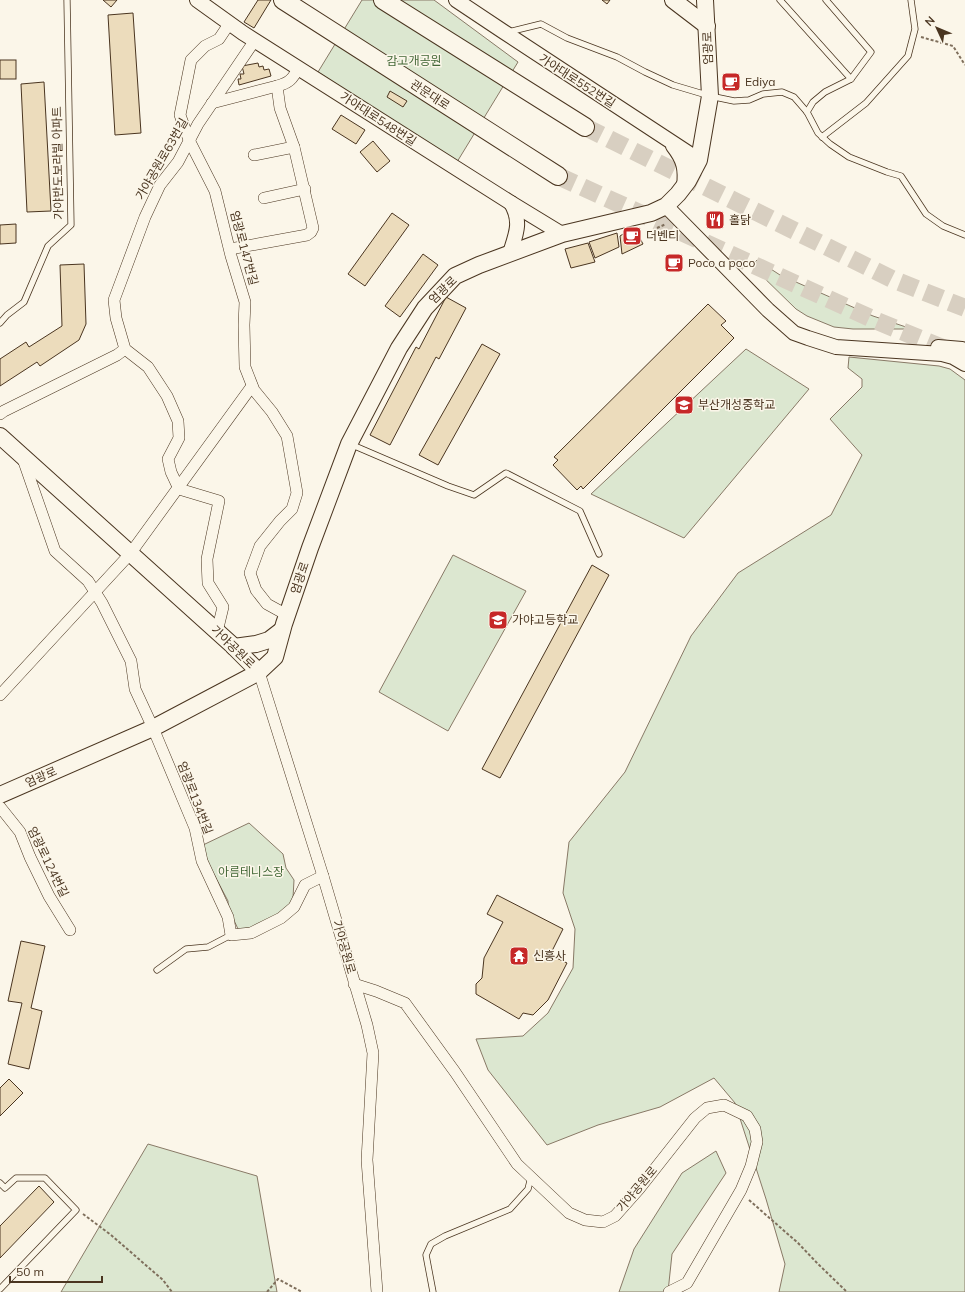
<svg xmlns="http://www.w3.org/2000/svg" width="965" height="1292" viewBox="0 0 965 1292" font-family="Mulish,'Noto Sans KR',sans-serif">
<style>
.green{fill:#dce7d0;stroke:#887966}
.building{fill:#ecdcbc;stroke:#4a3520}
.lines{fill:none;stroke-linecap:round;stroke-linejoin:round}
.trunk-tunnel{stroke:#d8cfc1;stroke-width:18;stroke-dasharray:18 9;stroke-linecap:butt}
.service-casing{stroke:#4a3520;stroke-width:7}
.minor-casing{stroke:#4a3520;stroke-width:12}
.tertiary-casing{stroke:#4a3520;stroke-width:16}
.secondary-casing{stroke:#4a3520;stroke-width:18}
.trunk-casing{stroke:#4a3520;stroke-width:20}
.path{stroke:#7f6f5c;stroke-width:2;stroke-dasharray:3 2;stroke-linecap:butt}
.service{stroke:#fbf6e9;stroke-width:5.5}
.minor{stroke:#fbf6e9;stroke-width:11}
.tertiary{stroke:#fbf6e9;stroke-width:14}
.secondary{stroke:#fbf6e9;stroke-width:16}
.trunk{stroke:#fbf6e9;stroke-width:18}
.labels{text-anchor:middle;stroke-width:3;stroke-linejoin:round;paint-order:stroke}
.street-label{font-size:12px;fill:#4a3520;stroke:#fbf6e9}
.park-label{font-size:12px;fill:#436837;stroke:#fbf6e9}
.poi-label{font-size:12px;fill:#4a3520;stroke:#fbf6e9;text-anchor:start}
</style>
<rect width="100%" height="100%" fill="#fbf6e9"/>
<g class="green">
<polygon points="362,0 434,0 518,62 457,162 318,72"/>
<polygon points="757,260 780,275 873,316 912,329 853,329 834,327 807,316 796,309 755,269 754,263"/>
<polygon points="746,349 809,389 684,538 591,494"/>
<polygon points="849,357 939,366 950,369 965,380 965,1292 779,1292 785,1264 766,1199 735,1103 714,1078 660,1107 598,1125 547,1145 488,1070 476,1039 523,1036 548,1013 573,968 575,929 563,893 569,842 625,772 691,636 738,573 831,515 862,455 830,419 862,387 862,379 848,368"/>
<polygon points="453,555 526,591 448,731 379,692"/>
<polygon points="249,823 283,854 286,868 294,880 293,898 289,907 280,914 251,928 238,929 228,907 228,901 208,863 203,845"/>
<polygon points="148,1144 257,1176 277,1292 61,1292"/>
<polygon points="716,1151 726,1173 672,1254 668,1292 619,1292 634,1249 682,1173"/>
</g>
<g class="building">
<polygon points="103,0 117,0 111,7"/>
<polygon points="258,0 271,0 254,28 244,22"/>
<polygon points="602,0 610,0 607,4"/>
<polygon points="133,13 141,133 115,135 108,15"/>
<rect x="0" y="60" width="16" height="19"/>
<polygon points="258,63 259,67 263,66 264,70 269,69 271,76 239,85 238,79 241,79 240,74 244,74 242,66"/>
<polygon points="44,82 51,211 27,212 21,84"/>
<polygon points="390,91 407,101 403,107 387,97"/>
<polygon points="341,115 365,130 356,144 332,129"/>
<polygon points="373,141 390,161 377,172 360,152"/>
<polygon points="392,213 409,225 365,286 348,274"/>
<polygon points="16,224 16,243 0,244 0,225"/>
<polygon points="634,227 643,244 622,254 620,236"/>
<polygon points="617,233 619,247 595,258 589,242"/>
<polygon points="588,243 595,262 571,268 565,249"/>
<polygon points="423,254 438,265 400,317 385,306"/>
<polygon points="84,264 86,324 79,340 40,366 37,362 0,386 0,359 26,342 29,347 62,326 60,265"/>
<polygon points="446,297 466,308 439,359 436,357 390,445 370,435 416,347 419,349"/>
<polygon points="708,304 726,321 721,325 734,338 583,489 581,486 577,490 553,465 558,460 554,457"/>
<polygon points="482,344 500,354 438,465 419,455"/>
<polygon points="592,565 609,575 500,778 482,769"/>
<polygon points="497,895 563,929 550,955 567,963 548,1000 533,1015 523,1013 519,1019 476,994 476,984 482,978 484,958 503,922 487,914"/>
<polygon points="21,941 45,946 31,1008 42,1011 29,1069 8,1064 22,1003 8,1001"/>
<polygon points="9,1079 23,1093 0,1116 0,1088"/>
<polygon points="39,1186 54,1202 0,1258 0,1226"/>
</g>
<g class="lines">
<g class="trunk-tunnel">
<polyline points="585,127 892,279 965,308"/>
<polyline points="558,176 877,321 955,353"/>
</g>
<g class="service-casing">
<g id="service">
<polyline points="780,0 851,79"/>
<polyline points="508,32 541,24 567,38 617,57 645,72 673,85 710,96 734,101 749,100 763,94 782,92 794,97 807,112 818,133 830,144 849,157 887,172 901,176 926,214 943,226 965,235"/>
<polyline points="807,112 813,102 825,92 851,79 871,52 826,0"/>
<polyline points="822,137 866,103 908,56 915,29 911,0"/>
<polyline points="0,323 7,315 24,302 48,246 71,225 67,0"/>
<polyline points="350,444 448,486 474,495 506,473 580,511 599,554"/>
<polyline points="157,970 186,949 208,947 231,935"/>
<polyline points="0,1183 5,1188 16,1178 45,1178 76,1210 0,1289"/>
<polyline points="433,1292 426,1255 431,1244 445,1236 510,1209 528,1189 531,1177"/>
</g>
</g>
<g class="minor-casing">
<g id="minor">
<polyline points="229,24 219,39 205,46 191,60 180,115 189,140 215,191 231,256 245,302 244,325 245,367 254,390 272,412 287,436 297,493 292,509 280,521 260,546 250,573 256,590 267,604 287,615"/>
<polyline points="212,103 277,86"/>
<polyline points="254,155 294,147"/>
<polyline points="264,198 305,189"/>
<path d="M230 249 307 235 311 232 313 228 294 147 280 108 277 86C289 83 293 79 298 68"/>
<polyline points="0,414 4,411 117,355 125,349"/>
<polyline points="23,459 55,551 88,581 102,603 131,661 135,689 153,728 195,828 202,861 228,917 231,935 251,933 281,918 294,907 305,885 323,876"/>
<polyline points="217,632 223,607 208,583 207,559 219,501 179,489 171,472 168,459 179,438 178,421 167,396 148,367 125,349 116,318 114,300 145,217 160,185 178,162 198,124 255,40"/>
<polyline points="259,672 323,876 367,1025 373,1053 367,1160 377,1292"/>
<polyline points="0,695 130,554 252,386"/>
<polyline points="0,807 20,832 30,857 49,896 70,930"/>
<polyline points="354,984 376,991 405,1003 455,1072 517,1164 569,1213 585,1220 603,1222 615,1216 639,1189 695,1118 707,1108 724,1105 747,1116 755,1129 757,1142 751,1166 741,1190 687,1283 669,1292"/>
</g>
</g>
<g class="tertiary-casing">
<g id="tertiary">
<polyline points="197,0 243,33 511,203 562,234"/>
<polyline points="456,0 504,32 699,160"/>
<path d="M673 146C684 160 686 169 684 186"/>
<polyline points="666,206 768,310 794,333 808,338 836,347 942,354 953,357 965,364"/>
<path d="M510 253C516 234 522 222 511 203"/>
<polyline points="938,347 962,349 965,351"/>
</g>
</g>
<g class="secondary-casing">
<g id="secondary">
<polyline points="673,0 707,26"/>
<polyline points="0,436 231,644 259,672"/>
<polyline points="234,647 256,644 269,640 282,630"/>
<polyline points="0,795 153,728 259,672 275,657 284,624 310,548 349,444 399,348 425,308 455,276 479,265 562,234 651,213 666,206 678,194 688,181 699,160 710,96 705,0"/>
</g>
</g>
<g class="trunk-casing">
<g id="trunk">
<polyline points="283,0 558,176"/>
<polyline points="383,0 585,127"/>
</g>
</g>
<g class="path">
<polyline points="921,37 953,46 965,65"/>
<polyline points="657,228 666,224"/>
<polyline points="749,1200 798,1243 818,1264 847,1292"/>
<polyline points="83,1214 111,1235 163,1280 172,1292"/>
<polyline points="267,1292 278,1279 302,1292"/>
</g>
<use href="#service" class="service"/>
<use href="#minor" class="minor"/>
<use href="#tertiary" class="tertiary"/>
<use href="#secondary" class="secondary"/>
<use href="#trunk" class="trunk"/>
</g>
<defs>
<g id="cafe-square" transform="scale(1)"><rect x="-9" y="-9" width="18" height="18" rx="4" fill="#c62828" stroke="#fbf6e9"/><path d="M-5.5-4.5H6V0H3Q3 3.5 0 3.5H-2.5Q-5.5 3.5-5.5 0ZM3-3.2v2h1.7v-2ZM-6 4.5H4V6H-6Z" fill="#fff"/></g>
<g id="restaurant-square" transform="scale(1)"><rect x="-9" y="-9" width="18" height="18" rx="4" fill="#c62828" stroke="#fbf6e9"/><path d="M-5-6h1v4h1v-4h1v4h1v-4h1v5L-1.5 .5V6h-2V.5L-5-1ZM5-6V6H3V1.5H1.5Q1.5-4 5-6Z" fill="#fff"/></g>
<g id="school-square" transform="scale(1)"><rect x="-9" y="-9" width="18" height="18" rx="4" fill="#c62828" stroke="#fbf6e9"/><path d="M0-5L7-2L0 1L-7-2ZM-4 1L0 2.5L4 1V4Q0 6-4 4Z" fill="#fff"/></g>
<g id="temple-square" transform="scale(1)"><rect x="-9" y="-9" width="18" height="18" rx="4" fill="#c62828" stroke="#fbf6e9"/><path d="M0-6L5-2H3V0L6.5 2.5H4V6H1.5V3h-3V6H-4V2.5H-6.5L-3 0V-2H-5Z" fill="#fff"/></g>
</defs>
<g fill-rule="evenodd">
<use href="#cafe-square" x="731" y="82"/>
<use href="#restaurant-square" x="715" y="220"/>
<use href="#cafe-square" x="632" y="236"/>
<use href="#cafe-square" x="674" y="263"/>
<use href="#school-square" x="684" y="405"/>
<use href="#school-square" x="498" y="620"/>
<use href="#temple-square" x="519" y="956"/>
</g>
<g class="labels">
<g class="street-label">
<text transform="translate(708 48) rotate(-92)" y="4">엄광로</text>
<text transform="translate(577 81) rotate(33)" y="4">가야대로552번길</text>
<text transform="translate(430 95) rotate(33)" y="4">관문대로</text>
<text transform="translate(378 119) rotate(33)" y="4">가야대로548번길</text>
<text transform="translate(162 159) rotate(-60)" y="4">가야공원로63번길</text>
<text transform="translate(58 163) rotate(-91)" y="4">가야반도보라빌 아파트</text>
<text transform="translate(244 248) rotate(75)" y="4">엄광로147번길</text>
<text transform="translate(443 290) rotate(-44)" y="4">엄광로</text>
<text transform="translate(300 578) rotate(-71)" y="4">엄광로</text>
<text transform="translate(233 647) rotate(44)" y="4">가야공원로</text>
<text transform="translate(41 777) rotate(-24)" y="4">엄광로</text>
<text transform="translate(195 798) rotate(69)" y="4">엄광로134번길</text>
<text transform="translate(48 862) rotate(64)" y="4">엄광로124번길</text>
<text transform="translate(344 947) rotate(74)" y="4">가야공원로</text>
<text transform="translate(637 1189) rotate(-50)" y="4">가야공원로</text>
</g>
<g class="park-label">
<text x="414" y="65">감고개공원</text>
<text x="251" y="876">아름테니스장</text>
</g>
<g class="poi-label">
<text x="745" y="86">Ediya</text>
<text x="729" y="224">홀닭</text>
<text x="646" y="240">더벤티</text>
<text x="688" y="267">Poco a poco</text>
<text x="698" y="409">부산개성중학교</text>
<text x="512" y="624">가야고등학교</text>
<text x="533" y="960">신흥사</text>
</g>
</g>
<g transform="translate(937 28) rotate(314)" stroke="#fbf6e9" stroke-width="3" paint-order="stroke">
<path d="M0-3L7 15L0 10L-7 15Z" fill="#4a3520"/>
<text y="-6" font-size="11" font-weight="bold" text-anchor="middle" fill="#4a3520">N</text>
</g>
<path d="M10 1276v6h92v-6" fill="none" stroke="#4a3520" stroke-width="2"/>
<text x="16" y="1276" font-size="12" fill="#4a3520" stroke="#fbf6e9" stroke-width="3" paint-order="stroke">50 m</text>
</svg>
